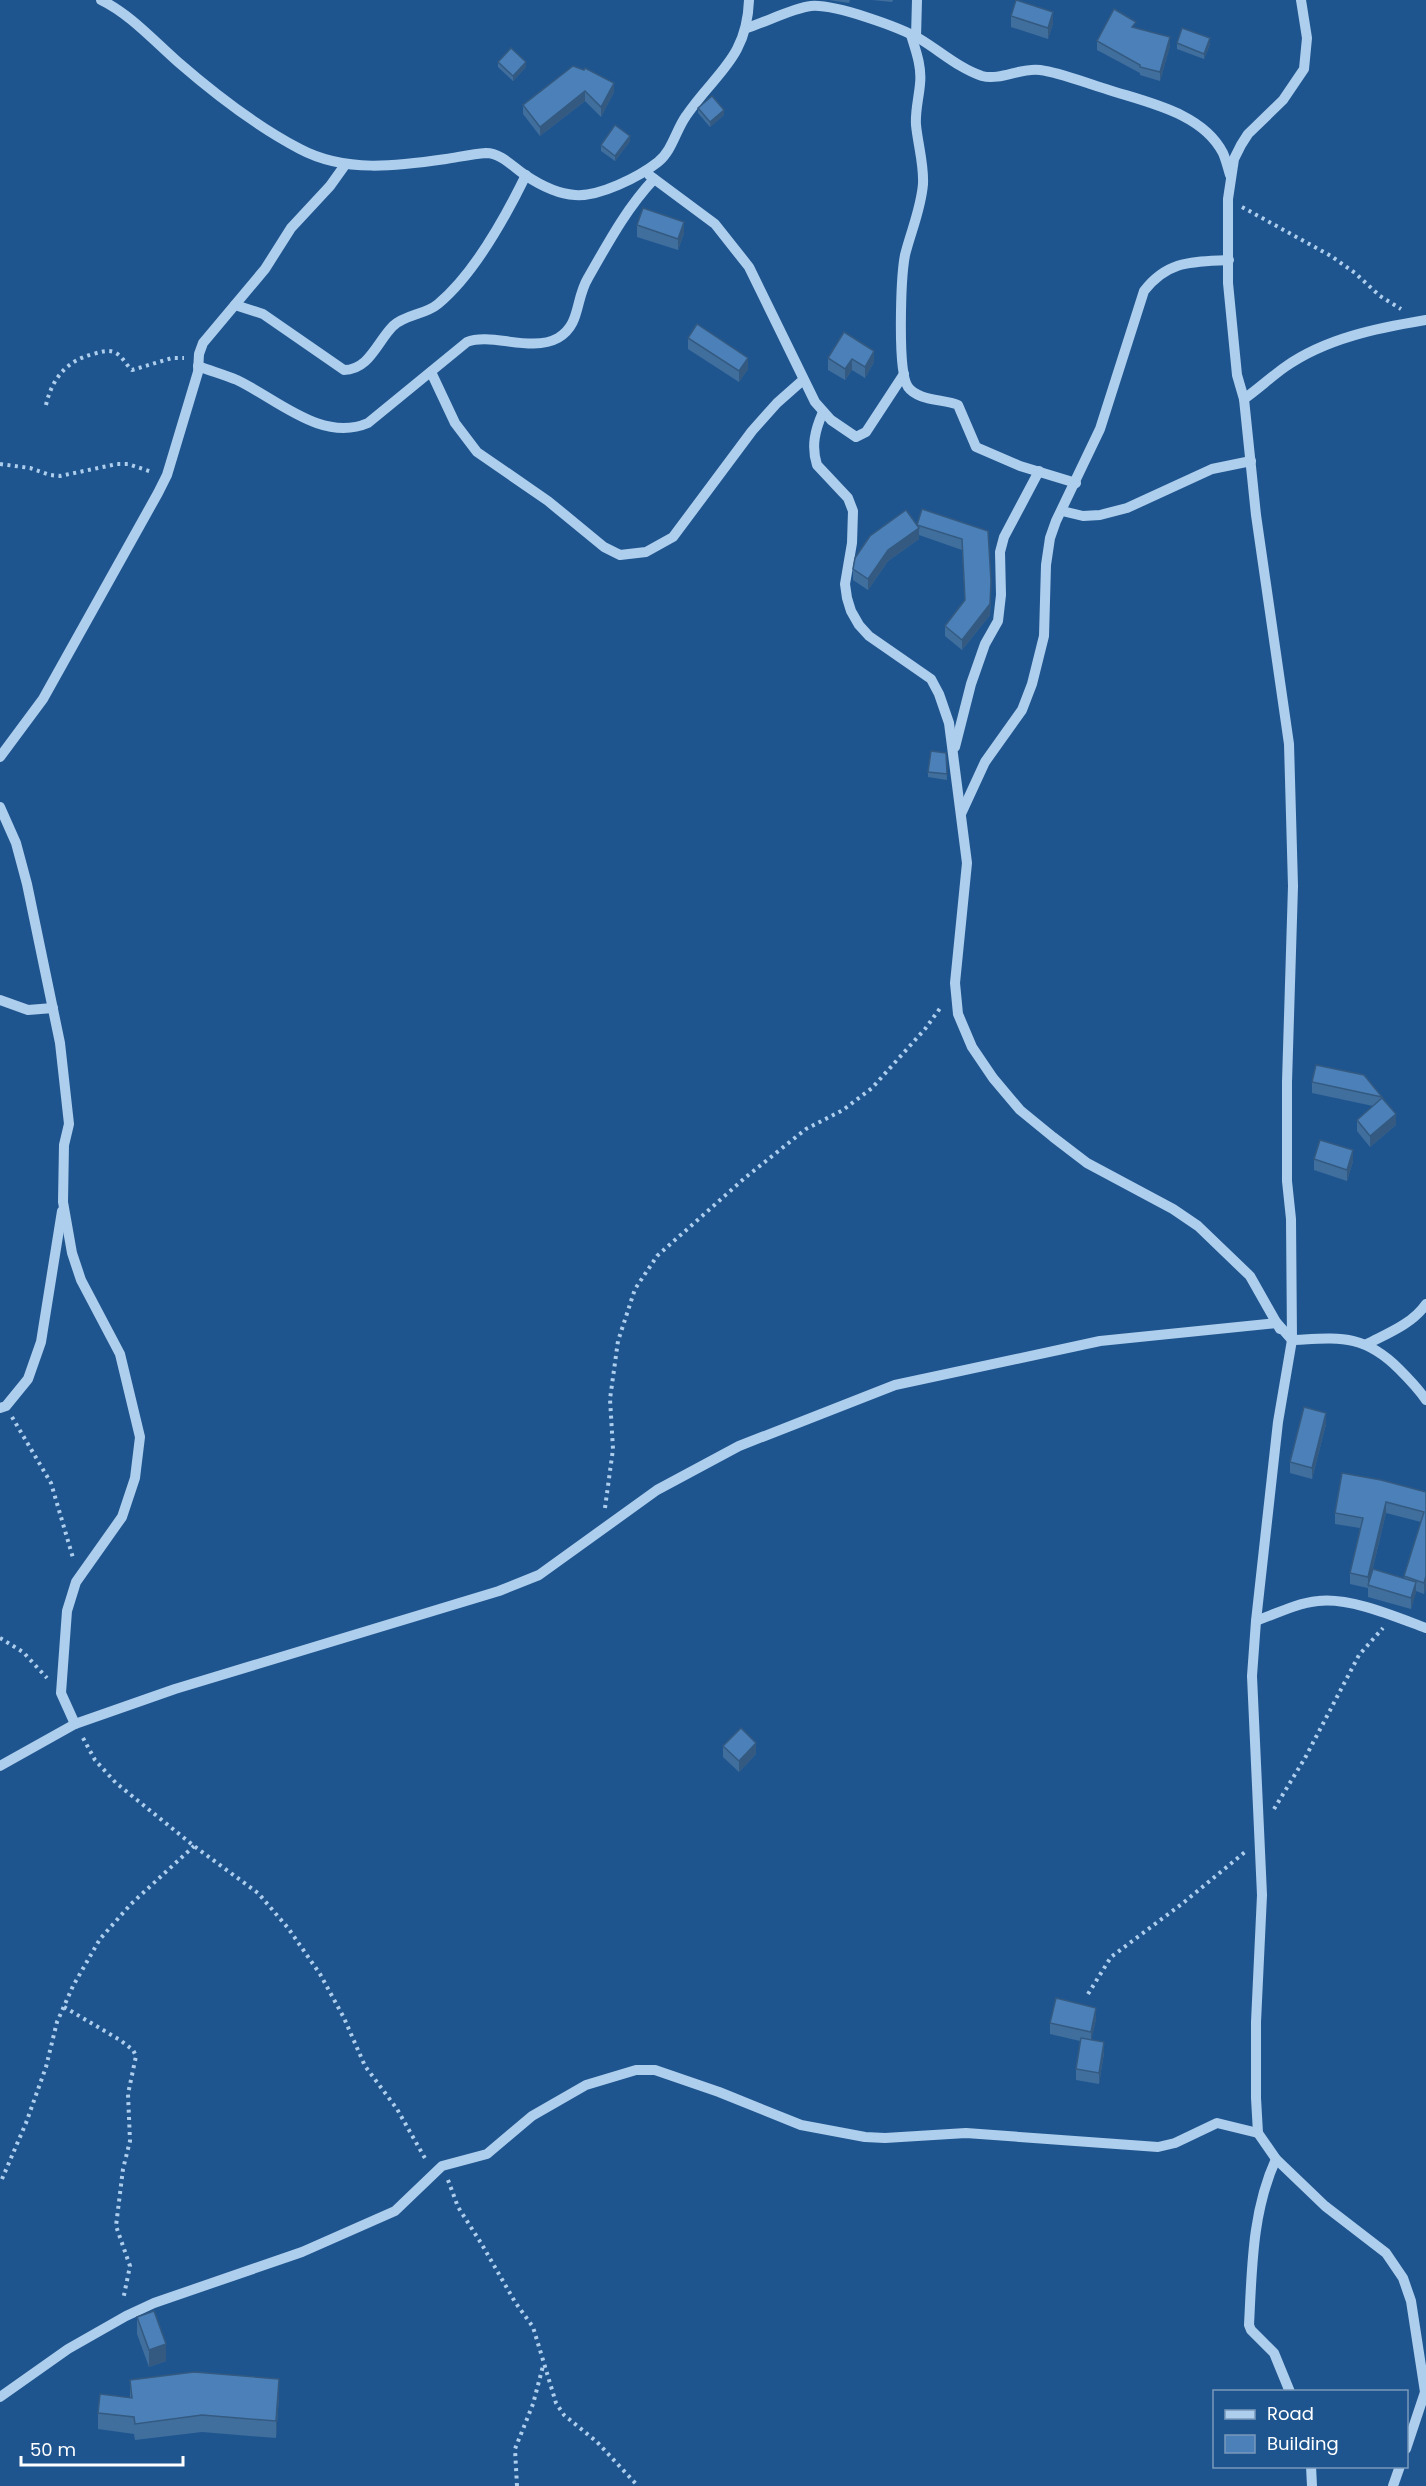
<svg xmlns="http://www.w3.org/2000/svg" width="1426" height="2486" viewBox="0 0 1426 2486" font-family="Poppins,sans-serif">
<style>
.lines{fill:none;stroke-linecap:round;stroke-linejoin:round}
.path{stroke:#aeceed;stroke-width:4;stroke-dasharray:3 4.5;stroke-linecap:butt}
.minor{stroke:#aeceed;stroke-width:10}
.wall{fill:#406f9e;fill-rule:evenodd}
.shaded-wall{fill:#345a81}
.building{fill:#4b81b8;stroke:#345a81;stroke-width:1.5}
</style>
<rect width="100%" height="100%" fill="#1f558f"/>
<g class="lines">
<g class="path">
<polyline points="1242,207 1331,256 1355,273 1380,296 1401,309"/>
<path d="M46 405C52 379 66 361 93 354 101 352 108 349 116 353 123 357 126 365 132 370L172 358H184"/>
<polyline points="0,464 30,468 50,475 60,476 117,464 128,464 152,472"/>
<polyline points="12,1417 51,1483 73,1558"/>
<polyline points="605,1508 613,1449 610,1399 618,1341 635,1289 657,1256 746,1177 806,1129 843,1110 872,1088 925,1029 941,1007"/>
<polyline points="0,1638 23,1652 47,1678"/>
<polyline points="83,1738 95,1760 116,1783 194,1846 258,1893 288,1928 320,1974 344,2018 365,2066 397,2109 426,2160"/>
<polyline points="1274,1809 1305,1758 1359,1655 1383,1628"/>
<polyline points="1088,1994 1111,1957 1183,1903 1245,1852"/>
<polyline points="64,2007 120,2040 133,2050 136,2056 128,2094 130,2141 123,2169 116,2226 130,2266 123,2300"/>
<polyline points="2,2179 26,2123 46,2067 57,2022 73,1986 100,1939 131,1904 194,1846"/>
<polyline points="448,2180 458,2207 481,2243 515,2302 533,2327 556,2403 564,2415 597,2442 638,2486"/>
<polyline points="517,2486 515,2449 533,2404 543,2366"/>
</g>
<g class="minor">
<path d="M101 0C130 14 154 41 178 62 216 95 256 126 300 149 345 173 397 166 446 159 459 157 473 154 486 153 501 153 513 167 525 175 540 185 557 194 575 195 599 197 639 177 658 162 672 151 676 130 686 116 715 73 747 59 749 0"/>
<polyline points="1301,0 1307,38 1304,69 1283,100 1248,134 1241,145 1234,159 1228,199 1228,283 1237,375 1244,399 1256,515 1289,744 1293,886 1287,1082 1287,1181 1291,1219 1292,1340 1278,1422 1256,1621 1252,1676 1262,1895 1256,2022 1256,2098 1258,2133 1276,2159 1325,2206 1386,2253 1403,2278 1411,2301 1425,2392 1406,2449"/>
<path d="M747 28C766 22 793 8 811 6 835 4 899 27 920 39 940 51 960 69 982 76 1001 81 1021 67 1040 70 1062 73 1085 83 1106 89 1145 102 1202 112 1223 153 1226 160 1228 168 1230 175"/>
<path d="M911 35C916 51 922 67 920 84 919 97 915 111 916 125 918 145 924 164 923 184 921 209 911 231 905 255 901 276 897 372 908 387 918 401 944 399 958 405L976 447 1020 466 1076 483"/>
<polyline points="916,37 917,0"/>
<polyline points="649,175 715,224 749,267 815,402 831,420 856,437 866,432 904,374"/>
<path d="M235 305 263 314 344 370C369 370 377 342 393 326 406 314 425 315 438 304 473 275 506 216 526 175"/>
<path d="M198 366C211 371 225 375 237 380 277 399 322 443 368 423L467 342C491 332 531 353 558 338 581 325 575 299 588 278 608 243 626 209 654 179"/>
<polyline points="431,372 455,423 477,452 548,501 604,547 620,555 646,552 673,537 752,431 777,403 803,380"/>
<path d="M1244 399C1258 389 1271 377 1285 367 1326 338 1378 328 1426 320"/>
<path d="M823 412C815 430 811 446 817 465L848 498 853 511 852 543 845 584 847 598 851 611 859 625 869 636 931 679 939 694 949 723 967 863 955 983 958 1014 972 1047 993 1078 1020 1110 1053 1137 1087 1163 1173 1209 1198 1226 1250 1276 1280 1329"/>
<polyline points="1062,511 1083,516 1100,515 1127,508 1212,469 1251,461"/>
<polyline points="955,747 971,684 985,644 998,621 1001,595 1000,552 1004,537 1039,471"/>
<polyline points="0,757 43,699 158,493 167,475 198,372 199,354 203,343 265,269 291,228 330,186 345,165"/>
<polyline points="0,807 16,843 27,884 60,1043 69,1124 64,1145 63,1202 72,1253 81,1280 120,1354 140,1437 135,1478 122,1517 76,1582 67,1611 61,1693 75,1724"/>
<path d="M961 814 985 762 1022 710 1032 684 1044 636 1046 565 1050 538 1056 521 1100 429 1144 291C1168 260 1192 262 1229 260"/>
<polyline points="0,1000 28,1010 53,1008"/>
<path d="M1367 1344C1388 1333 1412 1324 1426 1304"/>
<polyline points="0,1408 6,1406 28,1379 41,1342 62,1211"/>
<path d="M1256 1621C1275 1614 1297 1603 1318 1601 1350 1597 1396 1617 1426 1628"/>
<path d="M0 1766 75 1724 175 1689 499 1591 539 1575 657 1490 739 1446 895 1385 1100 1341 1277 1323 1292 1340C1338 1338 1363 1333 1399 1369 1409 1379 1418 1388 1426 1400"/>
<path d="M1276 2159C1252 2211 1252 2268 1249 2325L1251 2330 1274 2353 1290 2392"/>
<polyline points="0,2397 68,2349 126,2316 154,2303 302,2252 395,2211 442,2166 487,2154 532,2116 586,2085 636,2070 655,2070 719,2092 801,2125 865,2137 885,2138 966,2133 1158,2147 1175,2143 1217,2123 1258,2133"/>
<polyline points="1311,2466 1312,2486"/>
<polyline points="1393,2486 1400,2466"/>
</g>
</g>
<g class="wall">
<polygon points="829,0 850,0 849,3"/>
<polygon points="872,0 893,0 892,2"/>
<polygon points="1011,16 1053,23 1048,39 1011,27"/>
<polygon points="1136,28 1170,46 1160,81 1140,75 1140,73 1097,50 1097,41"/>
<polygon points="1177,43 1210,44 1204,59 1177,49"/>
<polygon points="498,62 526,67 513,81 498,67"/>
<polygon points="573,66 614,92 601,117 585,101 540,136 523,114 523,105"/>
<polygon points="698,108 724,115 710,127 698,113"/>
<polygon points="630,141 615,161 601,151 601,145"/>
<polygon points="637,225 684,233 678,250 637,237"/>
<polygon points="688,338 748,369 739,382 688,349"/>
<polygon points="874,351 874,362 865,378 852,370 845,380 828,370 828,358"/>
<polygon points="917,525 988,531 991,591 990,615 962,650 945,636 945,626 965,600 962,550 919,535 919,539 888,561 868,590 853,580 853,569 917,526"/>
<polygon points="946,753 947,780 928,777 928,772"/>
<polygon points="1312,1082 1382,1097 1382,1099 1396,1125 1370,1147 1357,1131 1357,1120 1373,1106 1312,1093"/>
<polygon points="1314,1159 1353,1161 1347,1181 1314,1170"/>
<polygon points="1326,1424 1312,1479 1290,1473 1290,1462"/>
<path d="M1426 1492V1587L1424 1594 1416 1591 1411 1609 1368 1597V1586V1588L1350 1584V1573L1360 1528 1335 1524V1513ZM1386 1513 1421 1522 1404 1578 1370 1580Z"/>
<polygon points="723,1746 756,1754 739,1772 723,1757"/>
<polygon points="1096,2019 1091,2040 1104,2053 1099,2084 1076,2080 1076,2069 1080,2041 1050,2034 1050,2023"/>
<polygon points="137,2317 166,2361 149,2367 137,2334"/>
<polygon points="130,2380 279,2395 276,2438 202,2432 135,2440 134,2434 98,2429 98,2413 130,2398"/>
</g>
<g class="shaded-wall">
<polygon points="1053,12 1053,23 1048,39 1048,28"/>
<polygon points="1170,37 1170,46 1160,81 1160,72"/>
<polygon points="1210,38 1210,44 1204,59 1204,54"/>
<polygon points="526,62 526,67 513,81 513,76"/>
<polygon points="614,83 614,92 601,117 601,107"/>
<polygon points="585,91 585,101 540,136 540,127"/>
<polygon points="724,110 724,115 710,127 710,122"/>
<polygon points="630,136 630,141 615,161 615,156"/>
<polygon points="684,222 684,233 678,250 678,239"/>
<polygon points="874,351 874,362 865,378 865,367"/>
<polygon points="748,358 748,369 739,382 739,371"/>
<polygon points="852,359 852,370 845,380 845,369"/>
<polygon points="919,528 919,539 888,561 868,590 868,579 888,550"/>
<polygon points="991,581 990,615 962,650 962,640"/>
<polygon points="1396,1114 1396,1125 1370,1147 1370,1136"/>
<polygon points="1353,1150 1353,1161 1347,1181 1347,1170"/>
<polygon points="1326,1413 1326,1424 1312,1479 1312,1468"/>
<polygon points="1386,1502 1386,1513 1368,1588 1368,1577"/>
<polygon points="1426,1576 1426,1587 1424,1594 1424,1583"/>
<polygon points="1416,1582 1416,1593 1411,1609 1411,1598"/>
<polygon points="756,1743 756,1754 739,1772 739,1761"/>
<polygon points="1096,2008 1096,2019 1091,2043 1091,2032"/>
<polygon points="1104,2042 1104,2053 1099,2084 1099,2073"/>
<polygon points="166,2344 166,2361 149,2367 149,2350"/>
<polygon points="279,2379 279,2395 276,2438 276,2421"/>
</g>
<g class="building">
<polygon points="1016,0 1053,12 1048,28 1011,16"/>
<polygon points="1114,9 1136,22 1132,27 1170,37 1160,72 1140,67 1140,65 1097,41"/>
<polygon points="1182,28 1210,38 1204,54 1177,43"/>
<polygon points="511,48 526,62 513,76 498,62"/>
<polygon points="573,66 584,70 585,68 614,83 601,107 585,91 540,127 523,105"/>
<polygon points="712,96 724,110 710,122 698,108"/>
<polygon points="615,125 630,136 615,156 601,145"/>
<polygon points="643,208 684,222 678,239 637,225"/>
<polygon points="697,324 748,358 739,371 688,338"/>
<polygon points="844,332 874,351 865,367 852,359 845,369 828,358"/>
<polygon points="922,509 988,531 991,581 990,604 962,640 945,626 965,600 962,539 917,525"/>
<polygon points="906,510 919,528 888,550 868,579 853,569 855,558 870,536"/>
<polygon points="931,751 946,753 947,774 928,772"/>
<polygon points="1316,1065 1364,1075 1382,1097 1312,1082"/>
<polygon points="1382,1098 1396,1114 1370,1136 1357,1120"/>
<polygon points="1320,1140 1353,1150 1347,1170 1314,1159"/>
<polygon points="1304,1407 1326,1413 1312,1468 1290,1462"/>
<polygon points="1342,1473 1381,1480 1426,1492 1426,1576 1424,1583 1404,1576 1424,1512 1386,1502 1368,1577 1350,1573 1363,1518 1335,1513"/>
<polygon points="1373,1569 1416,1582 1411,1598 1368,1585"/>
<polygon points="741,1728 756,1743 739,1761 723,1746"/>
<polygon points="1056,1998 1096,2008 1091,2032 1050,2023"/>
<polygon points="1081,2038 1104,2042 1099,2073 1076,2069"/>
<polygon points="154,2311 166,2344 149,2350 137,2317"/>
<polygon points="194,2372 279,2379 276,2421 202,2415 135,2424 134,2417 98,2413 100,2394 132,2398 130,2380"/>
</g>
<rect x="1213" y="2390" width="195" height="78" fill="#1f558f" stroke="#7999bc" stroke-width="1.5"/>
<rect x="1225" y="2410" width="30" height="9" fill="#aeceed" stroke="#7999bc" stroke-width="1.5"/>
<text x="1267" y="2420" font-size="18" fill="#ffffff">Road</text>
<rect x="1225" y="2435" width="30" height="18" fill="#4b81b8" stroke="#7999bc" stroke-width="1.5"/>
<text x="1267" y="2450" font-size="18" fill="#ffffff">Building</text>
<path d="M21 2456v9h162v-9" fill="none" stroke="#ffffff" stroke-width="3"/>
<text x="30" y="2456" font-size="18" fill="#ffffff" stroke="#1f558f" stroke-width="4.5" paint-order="stroke">50 m</text>
</svg>
